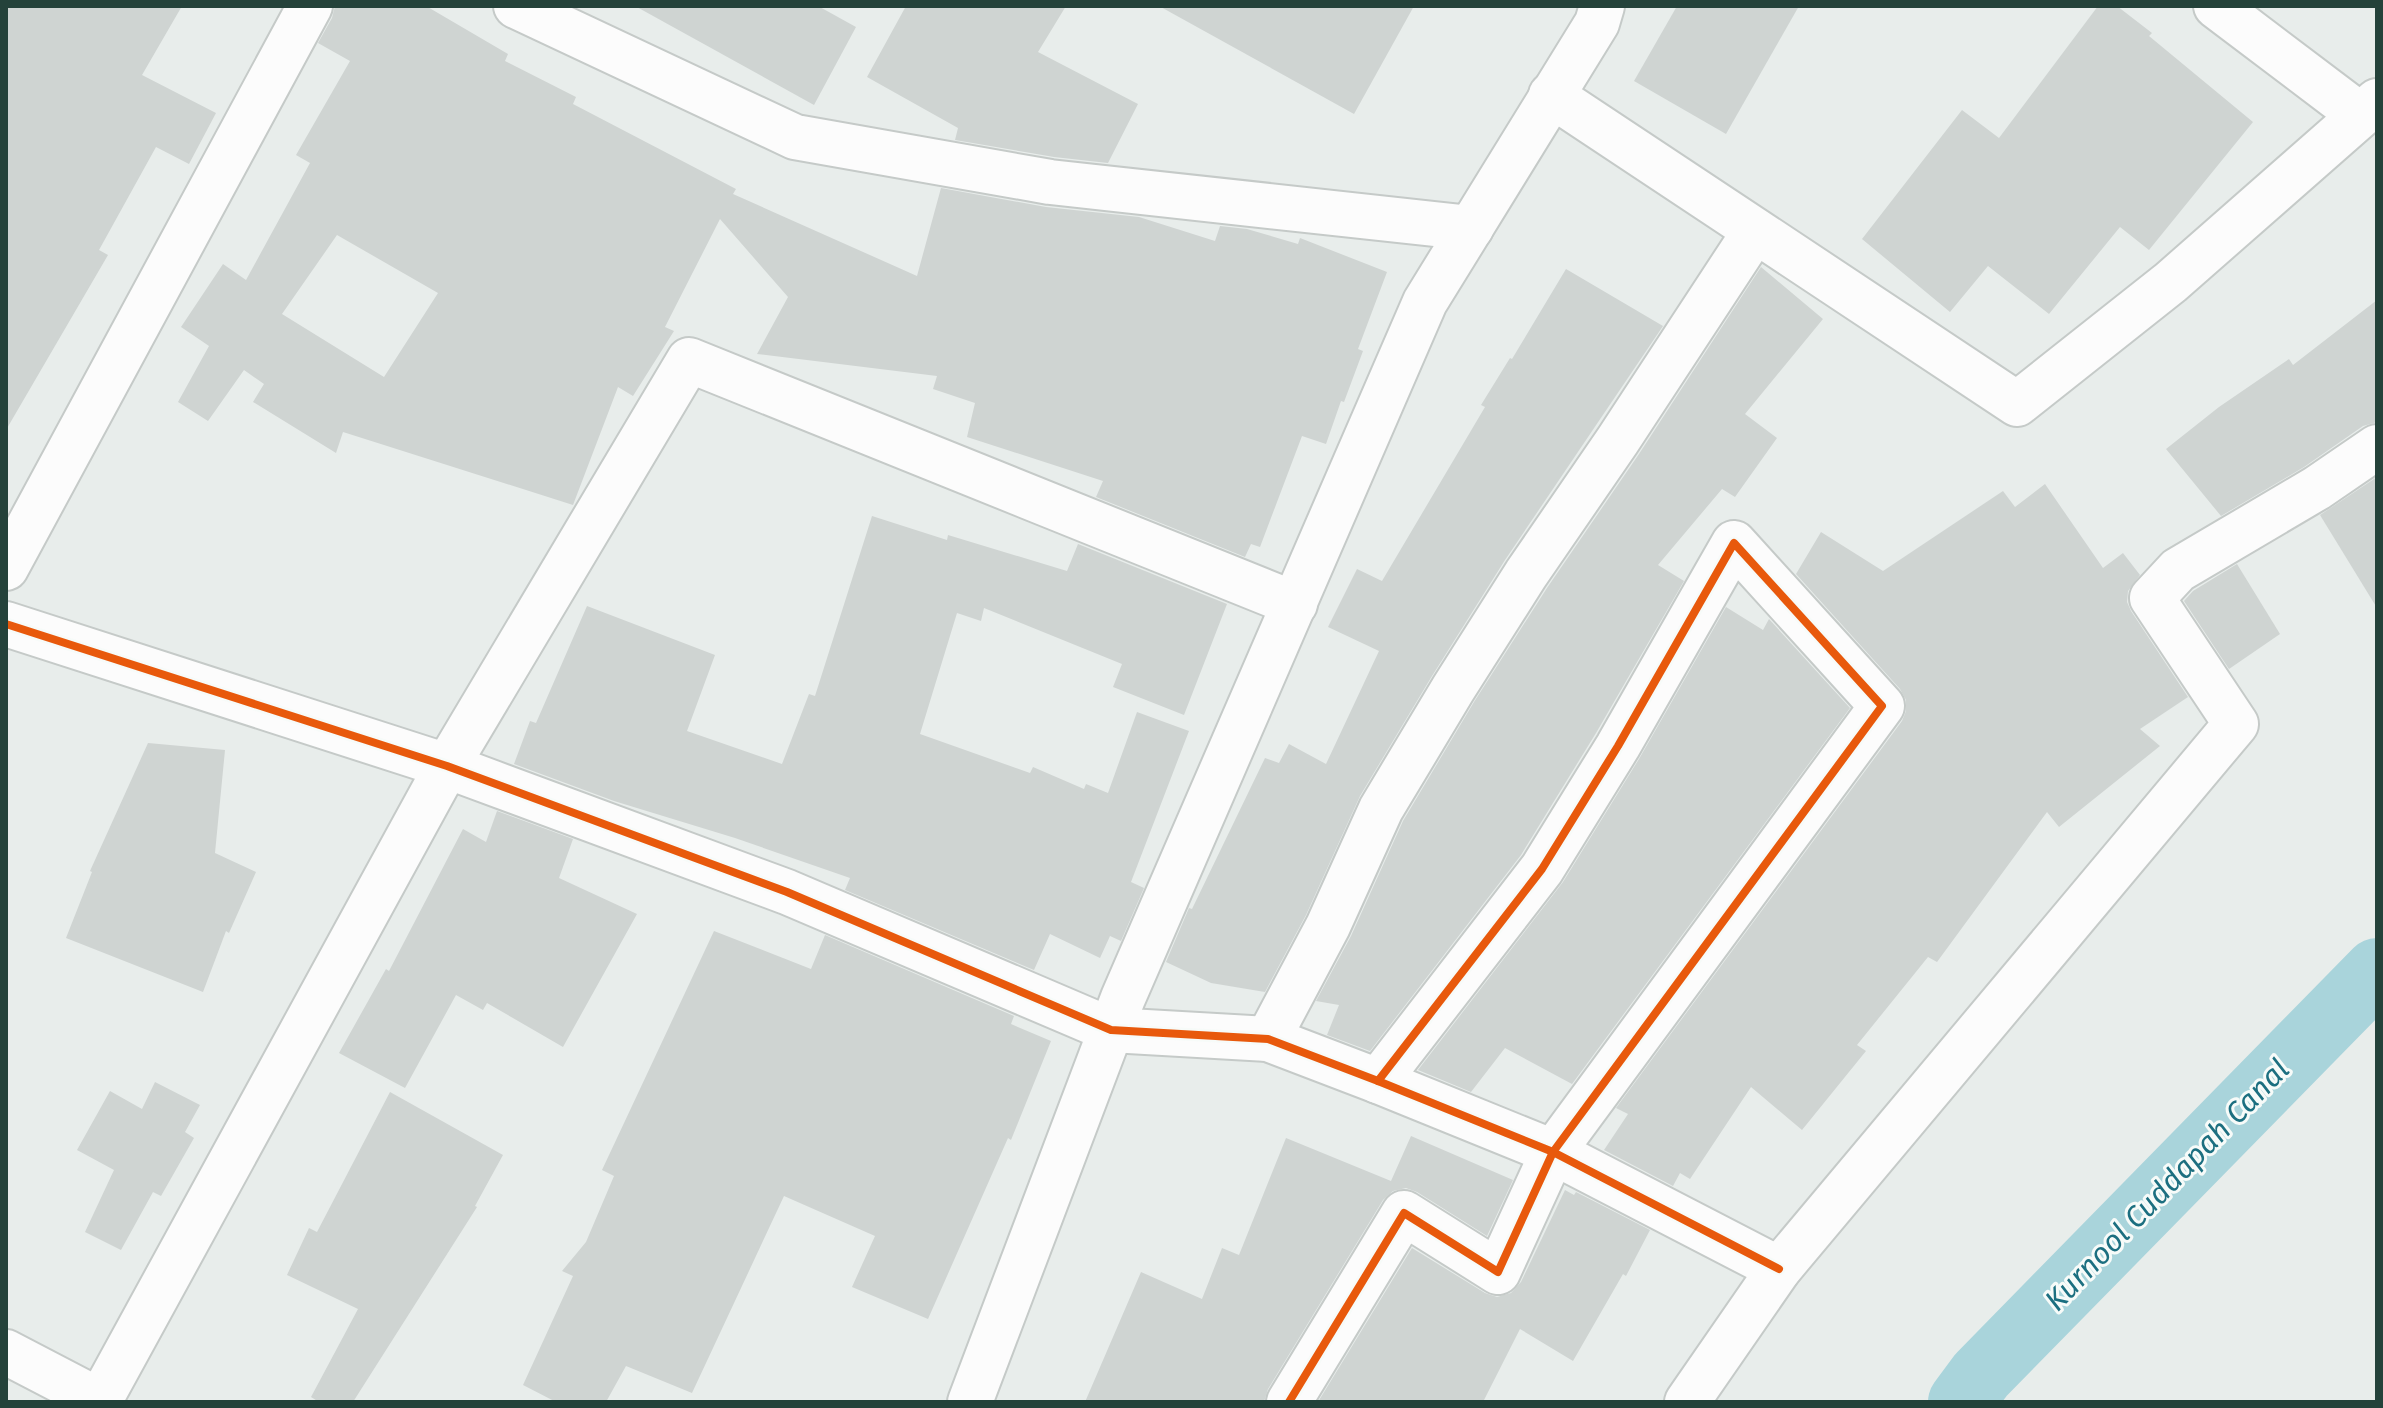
<svg xmlns="http://www.w3.org/2000/svg" width="2383" height="1408" viewBox="0 0 2383 1408" font-family="'Fira Sans',sans-serif">
<style>
.lines{fill:none;stroke-linecap:round;stroke-linejoin:round}
.canal{stroke:#a9d4db;stroke-width:66}
.building{fill:#cfd4d2;fill-rule:evenodd}
.minor-casing{stroke:#c5cac8;stroke-width:48}
.minor{stroke:#fcfcfc;stroke-width:44}
.cycleway-casing{stroke:#f7fbf9;stroke-width:13}
.cycleway{stroke:#e8590c;stroke-width:8}
.labels{text-anchor:middle;stroke-width:6;stroke-linejoin:round;paint-order:stroke}
.water-label{font-size:30px;font-style:italic;fill:#1c6f80;stroke:#f7fbf9}
</style>
<rect width="100%" height="100%" fill="#e8edeb"/>
<g class="lines">
<polyline class="canal" points="1961,1402 1981,1375 2377,971"/>
</g>
<g class="building">
<polygon points="6,6 182,6 142,75 216,113 189,164 156,147 99,250 108,255 6,430"/>
<path d="M335 6H426L508 54 505 61 576 97 573 104 736 189 733 194 917 276 941 188 1046 207 1139 217 1215 241 1220 226 1247 229 1298 244 1300 238 1387 272 1358 349 1363 351 1344 402 1341 401 1326 444 1302 436 1260 547 1251 544 1245 557 1096 497 1103 481 967 437 975 403 933 389 937 376 757 354 788 297 720 219 665 327 674 331 633 396 618 387 573 505 343 432 336 453 253 402 264 384 244 370 208 421 178 402 209 346 181 327 223 264 246 280 310 163 296 155 350 61 318 43 332 18ZM337 235 438 293 384 377 282 314Z"/>
<polygon points="635,6 818,6 856,27 814,105"/>
<polygon points="906,6 1066,6 1038,52 1138,104 1108,163 1054,157 955,140 958,128 867,77"/>
<polygon points="1159,6 1414,6 1354,114"/>
<polygon points="1677,6 1799,6 1726,134 1634,81"/>
<polygon points="2098,6 2117,6 2152,33 2149,36 2253,122 2149,250 2120,227 2049,314 1988,266 1950,312 1862,239 1962,110 1999,138"/>
<polygon points="1761,267 1823,319 1745,414 1777,438 1735,497 1722,489 1658,565 1684,581 1596,733 1521,855 1370,1051 1327,1035 1339,1005 1316,1001 1351,936 1403,821 1474,702 1547,588 1639,454"/>
<polygon points="1566,269 1663,326 1505,560 1432,676 1360,796 1306,915 1265,992 1211,983 1166,962 1189,908 1192,909 1265,758 1279,763 1289,744 1326,764 1379,651 1328,627 1357,569 1382,581 1485,407 1481,405 1510,358 1512,359"/>
<polygon points="2377,300 2377,422 2363,426 2304,467 2221,516 2166,449 2219,407 2289,359 2293,365"/>
<polygon points="2377,477 2377,608 2320,515"/>
<polygon points="2045,484 2103,568 2123,553 2140,575 2128,591 2127,602 2131,611 2188,697 2140,729 2160,746 2059,827 2047,812 1937,962 1928,957 1857,1045 1866,1051 1802,1130 1751,1087 1690,1179 1680,1173 1673,1186 1604,1150 1628,1114 1616,1108 1902,721 1906,711 1906,700 1900,689 1796,574 1821,532 1883,571 2003,491 2015,507"/>
<polygon points="872,516 947,540 948,535 1067,571 1078,544 1227,604 1184,715 1113,687 1122,664 984,608 981,621 957,613 920,734 1030,773 1033,767 1084,789 1086,784 1108,793 1137,712 1189,731 1131,882 1144,888 1121,941 1110,936 1100,958 1050,934 1034,970 845,890 850,878 735,838 614,801 514,764 530,721 536,723 587,606 715,655 687,731 782,764 809,694 815,696"/>
<polygon points="2237,564 2280,634 2229,669 2184,601 2193,591"/>
<polygon points="1726,607 1763,630 1769,619 1850,708 1572,1084 1505,1048 1471,1092 1418,1070 1563,882 1639,759"/>
<polygon points="148,743 225,750 215,853 256,872 229,933 226,931 203,992 66,938 92,872 90,871"/>
<polygon points="497,811 573,839 559,878 637,914 563,1047 487,1003 483,1010 456,995 405,1088 339,1053 386,969 389,971 463,829 486,842"/>
<polygon points="714,931 811,969 825,935 1014,1016 1011,1024 1051,1041 1011,1140 1008,1138 928,1319 852,1287 875,1236 784,1196 692,1393 626,1366 606,1402 556,1402 523,1385 573,1276 562,1271 586,1242 614,1176 602,1170"/>
<polygon points="155,1082 200,1105 185,1132 194,1138 161,1196 153,1192 121,1250 85,1232 114,1170 77,1150 110,1091 142,1109"/>
<polygon points="390,1092 503,1155 475,1206 477,1207 353,1402 319,1402 311,1397 358,1309 287,1275 309,1228 317,1232"/>
<polygon points="1411,1136 1513,1180 1487,1236 1417,1192 1406,1188 1393,1191 1383,1200 1268,1389 1264,1402 1085,1402 1141,1272 1202,1299 1222,1248 1239,1255 1286,1138 1391,1181"/>
<polygon points="1565,1190 1574,1195 1576,1192 1650,1230 1626,1276 1623,1274 1573,1361 1520,1329 1483,1402 1318,1402 1412,1248 1485,1293 1497,1297 1511,1293 1521,1282"/>
</g>
<g class="lines">
<g class="minor-casing">
<g id="minor">
<polyline points="516,6 795,137 1050,182 1471,228"/>
<polyline points="2216,6 2360,115"/>
<polyline points="1551,95 2017,404 2171,282 2377,101"/>
<polyline points="6,568 310,6"/>
<polyline points="6,624 447,766 787,892 1111,1030 1268,1039 1378,1081 1553,1152 1779,1269"/>
<polyline points="1268,1039 1328,926 1381,809 1453,689 1526,574 1618,440 1755,231"/>
<polyline points="6,1352 100,1401"/>
<polyline points="99,1402 447,766 689,360 1295,604"/>
<polyline points="970,1402 1123,998 1425,302 1597,23 1602,6"/>
<polyline points="1289,1402 1404,1213 1498,1272 1553,1152 1882,706 1734,543 1618,746 1542,869 1378,1081"/>
<polyline points="1687,1402 1779,1269 2236,724 2152,598 2178,570 2317,488 2377,447"/>
</g>
</g>
<use href="#minor" class="minor"/>
<g class="cycleway-casing">
<g id="cycleway">
<polyline points="6,624 447,766 787,892 1111,1030 1268,1039 1378,1081 1553,1152 1779,1269"/>
<polyline points="1289,1402 1404,1213 1498,1272 1553,1152 1882,706 1734,543 1618,746 1542,869 1378,1081"/>
</g>
</g>
<use href="#cycleway" class="cycleway"/>
</g>
<g class="labels">
<g class="water-label">
<text transform="translate(2167 1185) rotate(-46)" y="10">Kurnool Cuddapah Canal</text>
</g>
</g>
<rect width="2383" height="1408" fill="none" stroke="#24423a" stroke-width="16"/>
</svg>
